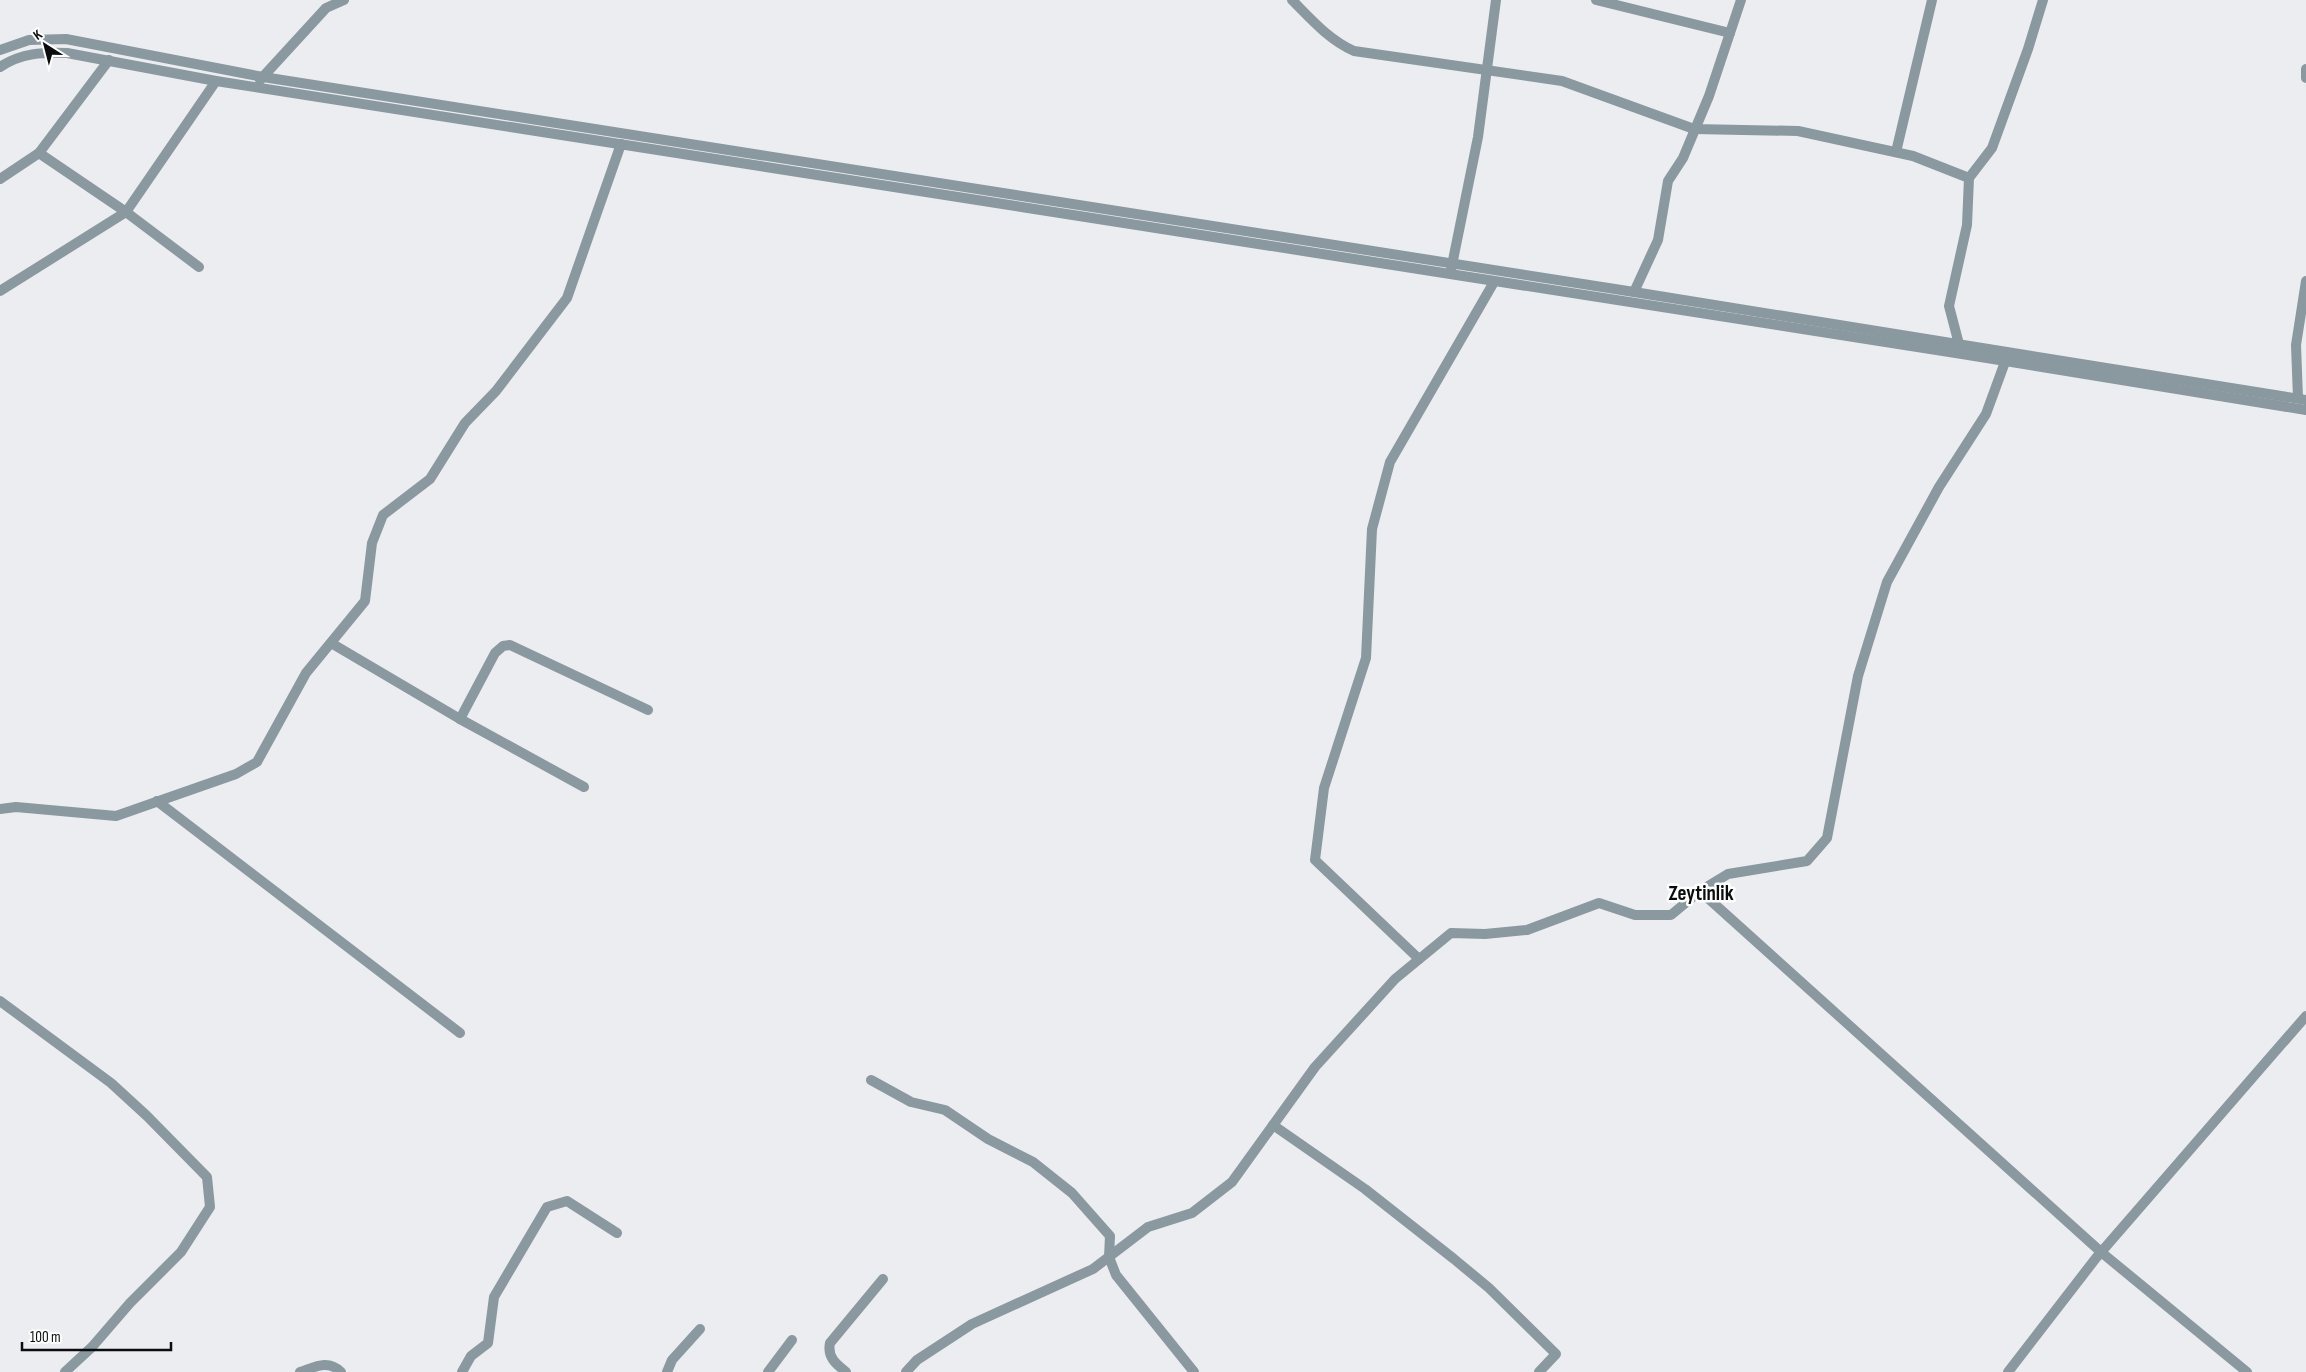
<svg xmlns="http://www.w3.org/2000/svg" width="2306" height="1372" viewBox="0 0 2306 1372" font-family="'Sofia Sans Condensed',sans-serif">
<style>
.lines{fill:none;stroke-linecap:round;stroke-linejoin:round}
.minor{stroke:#8a98a0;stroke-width:10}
.labels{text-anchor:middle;stroke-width:5;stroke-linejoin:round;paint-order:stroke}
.district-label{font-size:21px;font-weight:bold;fill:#0b0c0d;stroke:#fff}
</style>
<rect width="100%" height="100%" fill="#ebedf1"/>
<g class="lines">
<g class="minor">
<path d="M1292 0C1311 19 1329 40 1354 51L1562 81 1694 129 1798 131 1913 156 1969 178 1967 225 1949 306 1960 348"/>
<polyline points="1596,0 1730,33"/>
<polyline points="0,50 29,40 66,39 263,77 1634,292 2306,400"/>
<polyline points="109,60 39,153 126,212 199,267"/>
<path d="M0 67C21 53 43 52 67 53L216 81 1962 354 2306 410"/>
<polyline points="2306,69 2306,78"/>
<polyline points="260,80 326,8 344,0"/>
<polyline points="1896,152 1932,0"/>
<polyline points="1969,178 1992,148 2028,49 2043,0"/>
<polyline points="0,179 39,153"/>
<polyline points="1451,270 1478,137 1496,0"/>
<polyline points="0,291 126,212 216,81"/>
<polyline points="1634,292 1658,240 1668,181 1683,158 1709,96 1741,0"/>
<polyline points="2298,398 2296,345 2306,281"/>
<polyline points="331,643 460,719 584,787"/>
<polyline points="460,719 495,653 503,646 510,645 648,710"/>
<polyline points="157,801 460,1033"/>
<polyline points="0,809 16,807 116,816 236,774 257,762 306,673 365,601 372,543 383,515 430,479 465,423 496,391 567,298 621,144"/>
<polyline points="1700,891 2101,1252 2247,1372"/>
<polyline points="1419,959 1315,860 1324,788 1366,658 1372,529 1390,462 1494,282"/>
<polyline points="0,1001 111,1083 147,1116 207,1177 210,1207 181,1252 130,1303 92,1347 65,1372"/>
<polyline points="871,1080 911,1102 945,1110 988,1139 1033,1162 1072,1193 1110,1236 1109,1257 1116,1275 1194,1372"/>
<polyline points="1273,1125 1365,1189 1454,1259 1489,1288 1556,1354 1539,1372"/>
<path d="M300 1372C315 1367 328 1359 341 1372"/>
<polyline points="462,1372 471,1356 488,1343 494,1297 547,1207 567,1201 617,1233"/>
<polyline points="667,1372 672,1360 700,1329"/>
<polyline points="768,1372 792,1340"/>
<path d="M846 1372C836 1364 827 1357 830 1343L883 1279"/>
<polyline points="906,1372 917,1360 972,1324 1093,1269 1148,1227 1192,1213 1232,1182 1315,1067 1395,979 1451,933 1485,934 1527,930 1599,903 1635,915 1671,915 1700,891 1728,874 1807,861 1827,838 1858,676 1887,582 1939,487 1986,414 2005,362"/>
<polyline points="2008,1372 2096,1258 2306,1016"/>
</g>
</g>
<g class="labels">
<g class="district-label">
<text x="1701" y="900">Zeytinlik</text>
</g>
</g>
<g transform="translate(45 45) rotate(324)" stroke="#ffffff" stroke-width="4" paint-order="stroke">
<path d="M0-4L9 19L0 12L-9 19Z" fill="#0b0c0d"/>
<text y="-8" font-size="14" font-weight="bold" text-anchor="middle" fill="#0b0c0d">K</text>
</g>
<path d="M22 1342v8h149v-8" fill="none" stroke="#0b0c0d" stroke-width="2.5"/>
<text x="30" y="1342" font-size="15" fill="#0b0c0d" stroke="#ffffff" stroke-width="4" paint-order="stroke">100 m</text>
</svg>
